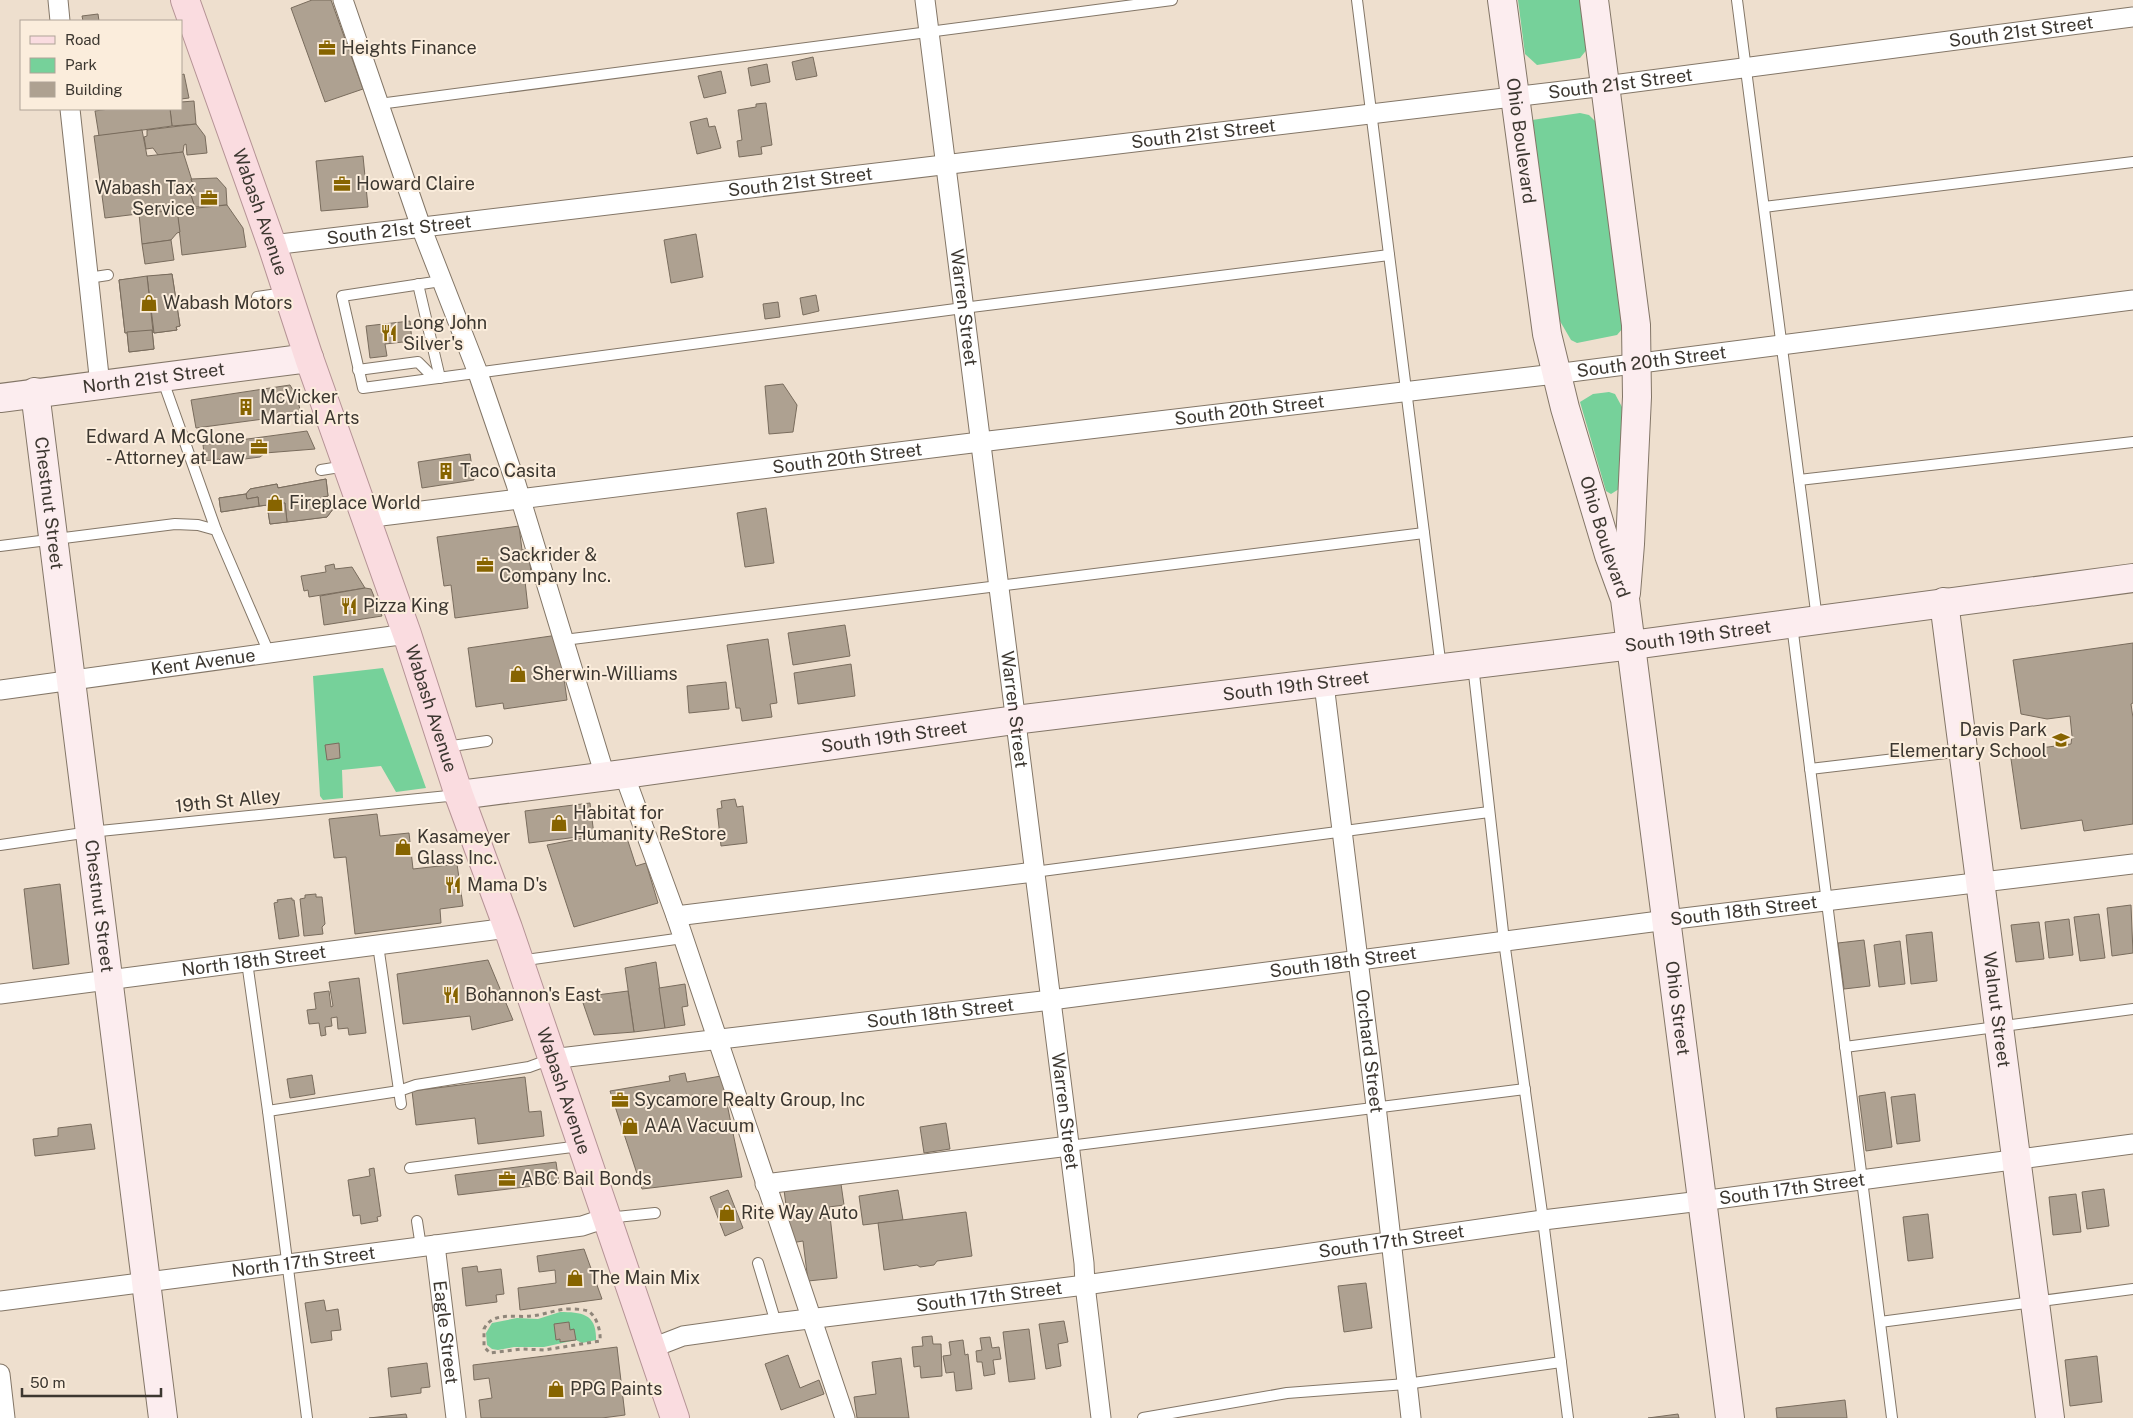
<svg xmlns="http://www.w3.org/2000/svg" width="2133" height="1418" viewBox="0 0 2133 1418" font-family="'Public Sans',sans-serif">
<style>
.green{fill:#76d19a}
.building{fill:#aea191;stroke:#796c5d}
.lines{fill:none;stroke-linecap:round;stroke-linejoin:round}
.lane-casing{stroke:#837667;stroke-width:12}
.street-casing{stroke:#837667;stroke-width:21}
.secondary-casing{stroke:#837667;stroke-width:30}
.primary-casing{stroke:#b59395;stroke-width:30}
.path{stroke:#8f867a;stroke-width:3;stroke-dasharray:4 4;stroke-linecap:butt}
.lane{stroke:#fff;stroke-width:10}
.street{stroke:#fff;stroke-width:19}
.secondary{stroke:#fcedef;stroke-width:28}
.primary{stroke:#fadce0;stroke-width:28}
.labels{text-anchor:middle;stroke-width:4;stroke-linejoin:round;paint-order:stroke}
.street-label{font-size:18px;fill:#3c3730;stroke:#fbeddc}
.poi-label{font-size:18px;fill:#3c3730;stroke:#fbeddc;text-anchor:start}
</style>
<rect width="100%" height="100%" fill="#eedfce"/>
<g class="green">
<polygon points="1518,0 1583,0 1589,47 1580,58 1537,65 1525,54"/>
<polygon points="1580,113 1589,115 1598,124 1623,328 1617,335 1577,343 1571,340 1557,316 1529,126 1532,120"/>
<polygon points="1609,392 1615,394 1622,407 1619,489 1611,494 1606,491 1580,402 1593,394"/>
<polygon points="383,668 426,788 396,792 381,766 342,770 343,798 323,800 320,796 313,676"/>
<path d="M560 1312C582 1312 597 1314 596 1340L582 1343 576 1340 544 1347H514L498 1350 492 1349 487 1345 486 1333 492 1323 517 1318 538 1319Z"/>
</g>
<g class="building">
<polygon points="312,0 331,0 363,89 325,102 291,8"/>
<polygon points="98,14 99,21 83,21 82,16"/>
<polygon points="813,57 817,76 796,80 792,62"/>
<polygon points="767,64 770,82 751,86 748,68"/>
<polygon points="721,71 726,93 704,98 698,76"/>
<polygon points="184,74 189,98 181,99 181,75"/>
<polygon points="194,101 196,124 172,126 170,109 181,109 181,102"/>
<polygon points="766,103 772,145 761,147 762,154 739,157 737,141 742,140 738,110 756,107 756,104"/>
<polygon points="109,109 170,109 172,126 99,136 95,111"/>
<polygon points="707,118 709,127 715,126 721,148 697,154 690,122"/>
<polygon points="196,124 205,136 207,153 187,155 186,144 184,145 183,152 158,155 153,148 146,149 144,137 147,136 147,130"/>
<polygon points="142,130 147,156 183,152 195,190 190,192 195,207 105,218 94,136"/>
<polygon points="363,156 368,207 321,211 316,161"/>
<polygon points="217,178 226,188 227,205 195,207 190,192 195,190 191,179"/>
<polygon points="227,205 243,228 246,247 182,255 177,210"/>
<polygon points="177,210 180,232 177,233 171,240 142,244 139,214"/>
<polygon points="696,234 703,277 671,283 664,240"/>
<polygon points="171,240 174,260 145,264 142,244"/>
<polygon points="172,274 180,326 176,327 177,330 154,333 152,330 154,349 129,352 127,332 125,333 119,280"/>
<polygon points="172,274 180,326 176,327 177,330 154,333 147,276"/>
<polygon points="147,276 153,331 125,333 119,280"/>
<polygon points="816,295 819,311 803,315 800,298"/>
<polygon points="778,302 780,317 765,319 763,304"/>
<polygon points="410,321 412,341 385,344 387,356 370,358 366,326"/>
<polygon points="152,330 154,349 129,352 127,332"/>
<polygon points="783,384 797,405 793,432 769,434 765,386"/>
<polygon points="290,385 297,397 301,414 196,428 191,400"/>
<polygon points="307,431 315,449 265,453 260,457 222,462 219,459 205,461 203,445"/>
<polygon points="470,454 474,480 422,488 418,462"/>
<polygon points="326,479 328,496 323,497 324,500 336,505 327,517 270,524 267,505 221,512 219,498 246,494 250,489 277,484 278,488"/>
<polygon points="326,479 328,496 323,497 324,500 336,505 327,517 287,522 285,503 259,506 258,497 247,499 246,494 250,489 277,484 278,488"/>
<polygon points="246,494 247,499 258,497 259,506 221,512 219,498"/>
<polygon points="285,503 287,522 270,524 267,505"/>
<polygon points="766,508 774,563 745,567 737,513"/>
<polygon points="519,526 522,550 528,549 532,580 525,581 528,608 455,618 451,585 444,586 437,537"/>
<polygon points="334,564 335,569 352,567 365,588 309,597 308,590 304,591 301,576 326,572 325,566"/>
<polygon points="365,588 371,589 382,616 324,625 320,596"/>
<polygon points="845,625 850,656 793,665 788,633"/>
<polygon points="558,635 567,700 504,709 503,703 476,707 468,648"/>
<polygon points="768,639 777,703 770,704 772,717 742,721 740,708 736,708 727,645"/>
<polygon points="2133,643 2133,703 2131,704 2133,718 2133,824 2084,831 2082,820 2021,829 2010,752 2071,744 2072,736 2070,716 2047,719 2021,714 2013,660"/>
<polygon points="851,664 855,696 798,704 794,673"/>
<polygon points="726,682 729,709 689,713 687,686"/>
<polygon points="339,743 340,758 327,760 325,745"/>
<polygon points="735,799 737,807 743,806 747,843 721,846 717,809 722,808 721,801"/>
<polygon points="590,803 594,835 529,843 525,811"/>
<polygon points="377,814 380,836 409,833 413,869 457,864 463,906 440,909 441,923 355,934 346,857 334,858 329,819"/>
<polygon points="603,834 603,842 626,835 636,866 646,863 658,903 574,927 547,845"/>
<polygon points="60,884 69,964 33,969 24,889"/>
<polygon points="316,894 316,897 322,897 325,924 322,927 323,934 304,936 300,899 305,898 305,895"/>
<polygon points="292,898 292,900 294,900 299,936 279,939 274,903 278,902 277,900"/>
<polygon points="2131,905 2133,953 2112,956 2107,908"/>
<polygon points="2099,914 2105,958 2080,961 2074,917"/>
<polygon points="2069,919 2073,955 2049,958 2045,922"/>
<polygon points="2039,922 2044,959 2016,962 2011,925"/>
<polygon points="1932,932 1937,981 1911,984 1906,935"/>
<polygon points="1864,940 1870,986 1844,989 1838,943"/>
<polygon points="1900,941 1905,984 1879,987 1874,945"/>
<polygon points="488,960 513,1020 472,1030 470,1016 403,1024 397,974"/>
<polygon points="656,962 665,1028 634,1032 625,968"/>
<polygon points="359,978 366,1033 349,1035 348,1028 338,1029 337,1017 331,1018 332,1026 325,1027 326,1035 321,1036 319,1023 309,1024 307,1010 316,1009 314,993 329,991 331,1007 333,1006 329,982"/>
<polygon points="685,984 688,1006 682,1007 685,1025 665,1028 659,988"/>
<polygon points="628,991 634,1032 594,1035 581,997"/>
<polygon points="685,1073 687,1082 721,1076 730,1093 725,1094 742,1177 642,1189 610,1091 670,1081 669,1076"/>
<polygon points="312,1075 315,1094 290,1098 287,1079"/>
<polygon points="525,1077 529,1112 541,1111 544,1136 478,1144 475,1118 416,1125 412,1091"/>
<polygon points="1885,1092 1892,1147 1866,1151 1859,1096"/>
<polygon points="1915,1094 1920,1141 1897,1144 1891,1097"/>
<polygon points="946,1123 950,1149 924,1153 920,1127"/>
<polygon points="91,1124 95,1149 35,1156 33,1139 58,1136 58,1128"/>
<polygon points="556,1162 559,1183 458,1195 455,1175"/>
<polygon points="374,1168 381,1216 377,1217 378,1221 361,1224 360,1215 353,1216 348,1180 370,1176 369,1169"/>
<polygon points="841,1184 844,1205 829,1207 837,1278 808,1281 803,1241 791,1243 784,1190"/>
<polygon points="2104,1189 2109,1226 2087,1229 2082,1192"/>
<polygon points="728,1190 743,1228 725,1236 710,1197"/>
<polygon points="898,1190 903,1220 863,1225 859,1196"/>
<polygon points="2076,1194 2081,1232 2053,1235 2049,1197"/>
<polygon points="966,1212 972,1256 937,1261 934,1265 920,1267 917,1265 884,1270 878,1223"/>
<polygon points="1928,1214 1933,1258 1908,1261 1903,1217"/>
<polygon points="584,1249 602,1299 520,1310 518,1288 556,1283 555,1270 539,1272 537,1256"/>
<polygon points="477,1266 478,1272 501,1269 504,1294 496,1295 497,1302 466,1306 462,1268"/>
<polygon points="1366,1283 1372,1328 1344,1332 1338,1286"/>
<polygon points="324,1300 326,1311 338,1309 341,1330 331,1331 332,1340 311,1343 305,1303"/>
<polygon points="1064,1321 1068,1342 1058,1344 1061,1366 1046,1369 1039,1324"/>
<polygon points="569,1322 570,1330 574,1329 576,1340 560,1342 560,1339 556,1340 554,1324"/>
<polygon points="1029,1329 1035,1379 1009,1382 1003,1332"/>
<polygon points="932,1336 933,1344 941,1344 942,1376 921,1378 920,1366 914,1367 912,1347 923,1346 922,1337"/>
<polygon points="990,1337 992,1348 999,1347 1001,1359 993,1360 995,1374 984,1376 982,1362 977,1362 976,1351 982,1350 980,1338"/>
<polygon points="963,1340 965,1355 968,1354 972,1389 956,1391 954,1372 946,1373 943,1356 951,1355 949,1342"/>
<polygon points="617,1347 625,1415 602,1418 481,1418 479,1400 492,1398 489,1378 474,1380 473,1365"/>
<polygon points="788,1355 800,1388 819,1380 824,1394 781,1410 765,1364"/>
<polygon points="2097,1356 2102,1402 2070,1406 2065,1360"/>
<polygon points="901,1358 909,1418 857,1418 854,1397 876,1394 872,1362"/>
<polygon points="427,1363 430,1387 421,1388 421,1393 391,1397 388,1368"/>
<polygon points="1845,1400 1847,1418 1777,1418 1776,1408"/>
<polygon points="406,1414 407,1418 369,1418"/>
<polygon points="1678,1414 1679,1418 1648,1418"/>
</g>
<g class="lines">
<g class="lane-casing">
<g id="lane">
<polyline points="1357,0 1441,668"/>
<polyline points="1737,0 1817,619"/>
<polyline points="379,104 1172,0"/>
<polyline points="1764,207 2133,162"/>
<polyline points="88,278 108,275"/>
<polyline points="441,281 342,296 363,388 963,308 1389,255"/>
<polyline points="418,284 440,378"/>
<polyline points="257,297 285,293"/>
<polyline points="358,370 418,362 434,378"/>
<polyline points="162,378 216,530"/>
<polyline points="321,470 346,466"/>
<polyline points="1799,480 2133,442"/>
<polyline points="0,546 175,524 198,525 216,530 269,653"/>
<polyline points="1792,625 1892,1418"/>
<polyline points="564,640 1424,533"/>
<polyline points="1473,665 1504,941 1543,1220 1568,1418"/>
<polyline points="445,747 487,741"/>
<polyline points="1810,769 1963,751"/>
<polyline points="0,845 90,832 458,795"/>
<polyline points="1034,872 1489,812"/>
<polyline points="378,945 401,1104"/>
<polyline points="519,961 683,938"/>
<polyline points="247,962 268,1111 307,1418"/>
<polyline points="1845,1047 2133,1009"/>
<polyline points="268,1111 399,1091 416,1085 529,1067 551,1059"/>
<polyline points="1069,1146 1525,1089"/>
<polyline points="410,1168 580,1146"/>
<polyline points="607,1218 655,1213"/>
<polyline points="417,1221 421,1247"/>
<polyline points="758,1263 776,1323"/>
<polyline points="1880,1322 2133,1289"/>
<polyline points="1143,1418 1287,1393 1406,1384 1561,1362"/>
</g>
</g>
<g class="street-casing">
<g id="street">
<polyline points="58,0 60,21"/>
<polyline points="343,0 421,227 478,373 516,484 605,776"/>
<path id="s1" d="M925 0 1084 1263 1085 1285 1101 1418"/>
<polyline points="70,109 100,385"/>
<path id="s2" d="M272 245 1605 86 2133 17"/>
<path id="s3" d="M365 518 980 442 1555 374 2133 300"/>
<path id="s4" d="M1324 684 1376 1106 1411 1418"/>
<path id="s5" d="M0 690 407 634"/>
<polyline points="624,774 676,916 845,1418"/>
<polyline points="676,916 1034,872"/>
<path id="s6" d="M0 994 508 928"/>
<path id="s7" d="M551 1059 1051 1000 1667 920 2133 864"/>
<polyline points="765,1184 1069,1146"/>
<path id="s8" d="M435 1245 456 1418"/>
<path id="s9" d="M0 1301 582 1226 606 1218"/>
<path id="s10" d="M652 1348 683 1336 776 1323 1085 1285 1543 1220 1701 1201 2133 1144"/>
<polyline points="0,1374 5,1418"/>
</g>
</g>
<g class="secondary-casing">
<g id="secondary">
<path id="s11" d="M1502 0 1547 334 1565 408 1609 555 1625 599 1730 1418"/>
<polyline points="1594,0 1636,325 1637,397 1630,544 1626,593"/>
<path id="s12" d="M35 392 163 1418"/>
<path id="s13" d="M0 398 309 358"/>
<path id="s14" d="M1944 602C1980 874 2013 1146 2050 1418"/>
<path id="s15" d="M459 795 624 774 1015 720 1632 645 2133 578"/>
</g>
</g>
<g class="primary-casing">
<g id="primary">
<path id="s16" d="M185 0 272 245 309 358 407 634 459 795 508 928 675 1418"/>
</g>
</g>
<path class="path" d="M567 1309C573 1309 582 1309 588 1311 597 1316 601 1332 600 1341L544 1350 522 1349 490 1353 484 1347V1329C493 1311 514 1318 531 1316 543 1315 555 1310 567 1309Z"/>
<use href="#lane" class="lane"/>
<use href="#street" class="street"/>
<use href="#secondary" class="secondary"/>
<use href="#primary" class="primary"/>
</g>
<defs>
<g id="office-bare" transform="scale(1.35)"><path d="M-6-3h4V-5.5h4V-3h4V5H-6ZM-1-4.5V-3h2v-1.5ZM-6 0V1H6V0Z" fill="#876400" stroke="#fbeddc" stroke-width="2.5" paint-order="stroke"/></g>
<g id="shop-bare" transform="scale(1.35)"><path d="M-5-2.5h2.3a2.7 3.5 0 0 1 5.4 0H5L5.5 6h-11ZM-1.5-2.5h3a1.5 2.3 0 0 0-3 0Z" fill="#876400" stroke="#fbeddc" stroke-width="2.5" paint-order="stroke"/></g>
<g id="restaurant-bare" transform="scale(1.35)"><path d="M-5-6h1v4h1v-4h1v4h1v-4h1v5L-1.5 .5V6h-2V.5L-5-1ZM5-6V6H3V1.5H1.5Q1.5-4 5-6Z" fill="#876400" stroke="#fbeddc" stroke-width="2.5" paint-order="stroke"/></g>
<g id="building-bare" transform="scale(1.35)"><path d="M-4-6H4V6H1V3H-1V6H-4ZM-2.5-4.3h1.7v1.8h-1.7ZM.8-4.3h1.7v1.8H.8ZM-2.5-1h1.7V.8h-1.7ZM.8-1h1.7V.8H.8Z" fill="#876400" stroke="#fbeddc" stroke-width="2.5" paint-order="stroke"/></g>
<g id="school-bare" transform="scale(1.35)"><path d="M0-5L7-2L0 1L-7-2ZM-4 1L0 2.5L4 1V4Q0 6-4 4Z" fill="#876400" stroke="#fbeddc" stroke-width="2.5" paint-order="stroke"/></g>
</defs>
<g fill-rule="evenodd">
<use href="#office-bare" x="327" y="48"/>
<use href="#office-bare" x="342" y="184"/>
<use href="#office-bare" x="209" y="198"/>
<use href="#shop-bare" x="149" y="303"/>
<use href="#restaurant-bare" x="389" y="333"/>
<use href="#building-bare" x="246" y="407"/>
<use href="#office-bare" x="259" y="447"/>
<use href="#building-bare" x="446" y="471"/>
<use href="#shop-bare" x="275" y="503"/>
<use href="#office-bare" x="485" y="565"/>
<use href="#restaurant-bare" x="349" y="606"/>
<use href="#shop-bare" x="518" y="674"/>
<use href="#school-bare" x="2061" y="740"/>
<use href="#shop-bare" x="559" y="823"/>
<use href="#shop-bare" x="403" y="847"/>
<use href="#restaurant-bare" x="453" y="885"/>
<use href="#restaurant-bare" x="451" y="995"/>
<use href="#office-bare" x="620" y="1100"/>
<use href="#shop-bare" x="630" y="1126"/>
<use href="#office-bare" x="507" y="1179"/>
<use href="#shop-bare" x="727" y="1213"/>
<use href="#shop-bare" x="575" y="1278"/>
<use href="#shop-bare" x="556" y="1389"/>
</g>
<g class="labels">
<g class="street-label">
<text dy="6" stroke="none"><textPath href="#s2" startOffset="1762">South 21st Street</textPath></text>
<text dy="6" stroke="none"><textPath href="#s2" startOffset="1358">South 21st Street</textPath></text>
<text dy="6" stroke="none"><textPath href="#s2" startOffset="938">South 21st Street</textPath></text>
<text dy="6" stroke="none"><textPath href="#s11" startOffset="142">Ohio Boulevard</textPath></text>
<text dy="6" stroke="none"><textPath href="#s2" startOffset="532">South 21st Street</textPath></text>
<text dy="6" stroke="none"><textPath href="#s16" startOffset="225">Wabash Avenue</textPath></text>
<text dy="6" stroke="none"><textPath href="#s2" startOffset="128">South 21st Street</textPath></text>
<text dy="6" stroke="none"><textPath href="#s1" startOffset="310">Warren Street</textPath></text>
<text dy="6" stroke="none"><textPath href="#s3" startOffset="1296">South 20th Street</textPath></text>
<text dy="6" stroke="none"><textPath href="#s13" startOffset="155">North 21st Street</textPath></text>
<text dy="6" stroke="none"><textPath href="#s3" startOffset="891">South 20th Street</textPath></text>
<text dy="6" stroke="none"><textPath href="#s3" startOffset="486">South 20th Street</textPath></text>
<text dy="6" stroke="none"><textPath href="#s12" startOffset="112">Chestnut Street</textPath></text>
<text dy="6" stroke="none"><textPath href="#s11" startOffset="548">Ohio Boulevard</textPath></text>
<text dy="6" stroke="none"><textPath href="#s15" startOffset="1249">South 19th Street</textPath></text>
<text dy="6" stroke="none"><textPath href="#s5" startOffset="205">Kent Avenue</textPath></text>
<text dy="6" stroke="none"><textPath href="#s15" startOffset="844">South 19th Street</textPath></text>
<text dy="6" stroke="none"><textPath href="#s16" startOffset="750">Wabash Avenue</textPath></text>
<text dy="6" stroke="none"><textPath href="#s1" startOffset="715">Warren Street</textPath></text>
<text dy="6" stroke="none"><textPath href="#s15" startOffset="439">South 19th Street</textPath></text>
<text transform="translate(228 801) rotate(-6)" y="6">19th St Alley</text>
<text dy="6" stroke="none"><textPath href="#s12" startOffset="518">Chestnut Street</textPath></text>
<text dy="6" stroke="none"><textPath href="#s7" startOffset="1202">South 18th Street</textPath></text>
<text dy="6" stroke="none"><textPath href="#s6" startOffset="256">North 18th Street</textPath></text>
<text dy="6" stroke="none"><textPath href="#s7" startOffset="798">South 18th Street</textPath></text>
<text dy="6" stroke="none"><textPath href="#s11" startOffset="1026">Ohio Street</textPath></text>
<text dy="6" stroke="none"><textPath href="#s14" startOffset="411">Walnut Street</textPath></text>
<text dy="6" stroke="none"><textPath href="#s7" startOffset="392">South 18th Street</textPath></text>
<text dy="6" stroke="none"><textPath href="#s4" startOffset="370">Orchard Street</textPath></text>
<text dy="6" stroke="none"><textPath href="#s16" startOffset="1155">Wabash Avenue</textPath></text>
<text dy="6" stroke="none"><textPath href="#s1" startOffset="1120">Warren Street</textPath></text>
<text dy="6" stroke="none"><textPath href="#s10" startOffset="1152">South 17th Street</textPath></text>
<text dy="6" stroke="none"><textPath href="#s10" startOffset="748">South 17th Street</textPath></text>
<text dy="6" stroke="none"><textPath href="#s9" startOffset="306">North 17th Street</textPath></text>
<text dy="6" stroke="none"><textPath href="#s10" startOffset="342">South 17th Street</textPath></text>
<text dy="6" stroke="none"><textPath href="#s8" startOffset="88">Eagle Street</textPath></text>
</g>
<g class="poi-label">
<text x="341" y="54">Heights Finance</text>
<text x="356" y="190">Howard Claire</text>
<text x="195" y="194" text-anchor="end">Wabash Tax<tspan x="195" dy="21">Service</tspan></text>
<text x="163" y="309">Wabash Motors</text>
<text x="403" y="329">Long John<tspan x="403" dy="21">Silver's</tspan></text>
<text x="260" y="403">McVicker<tspan x="260" dy="21">Martial Arts</tspan></text>
<text x="245" y="443" text-anchor="end">Edward A McGlone<tspan x="245" dy="21">- Attorney at Law</tspan></text>
<text x="460" y="477">Taco Casita</text>
<text x="289" y="509">Fireplace World</text>
<text x="499" y="561">Sackrider &amp;<tspan x="499" dy="21">Company Inc.</tspan></text>
<text x="363" y="612">Pizza King</text>
<text x="532" y="680">Sherwin-Williams</text>
<text x="2047" y="736" text-anchor="end">Davis Park<tspan x="2047" dy="21">Elementary School</tspan></text>
<text x="573" y="819">Habitat for<tspan x="573" dy="21">Humanity ReStore</tspan></text>
<text x="417" y="843">Kasameyer<tspan x="417" dy="21">Glass Inc.</tspan></text>
<text x="467" y="891">Mama D's</text>
<text x="465" y="1001">Bohannon's East</text>
<text x="634" y="1106">Sycamore Realty Group, Inc</text>
<text x="644" y="1132">AAA Vacuum</text>
<text x="521" y="1185">ABC Bail Bonds</text>
<text x="741" y="1219">Rite Way Auto</text>
<text x="589" y="1284">The Main Mix</text>
<text x="570" y="1395">PPG Paints</text>
</g>
</g>
<rect x="20" y="20" width="162" height="90" fill="#fbeddc" stroke="#afa497"/>
<rect x="30" y="36" width="25" height="8" fill="#fadce0" stroke="#afa497"/>
<text x="65" y="45" font-size="15" fill="#3c3730">Road</text>
<rect x="30" y="58" width="25" height="15" fill="#76d19a" stroke="#afa497"/>
<text x="65" y="70" font-size="15" fill="#3c3730">Park</text>
<rect x="30" y="82" width="25" height="15" fill="#aea191" stroke="#afa497"/>
<text x="65" y="95" font-size="15" fill="#3c3730">Building</text>
<path d="M22 1388v8h139v-8" fill="none" stroke="#3c3730" stroke-width="2.5"/>
<text x="30" y="1388" font-size="15" fill="#3c3730" stroke="#fbeddc" stroke-width="4" paint-order="stroke">50 m</text>
</svg>
